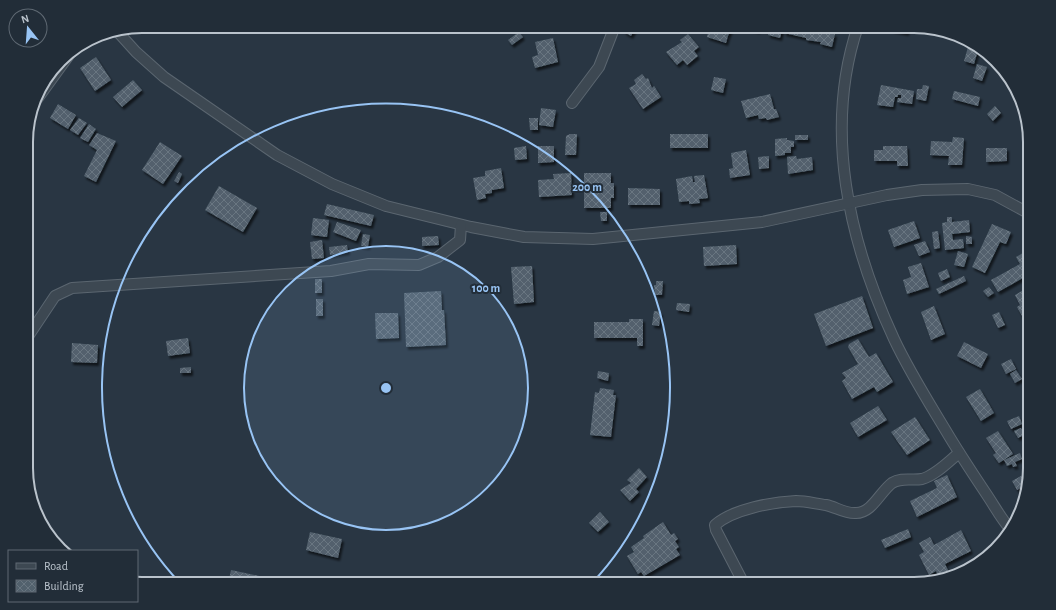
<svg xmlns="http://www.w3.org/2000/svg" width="1056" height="610" viewBox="0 0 1056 610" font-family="'Alegreya Sans',sans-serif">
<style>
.building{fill:url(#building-cross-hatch);filter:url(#shadow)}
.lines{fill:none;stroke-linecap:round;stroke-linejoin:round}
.minor-casing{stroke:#5b6670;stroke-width:12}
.minor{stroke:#3d4852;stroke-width:10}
.ring{fill:none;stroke:#98c4f4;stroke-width:2}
.rim{fill:none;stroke:#bac3cc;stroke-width:2}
.centre{fill:#98c4f4;stroke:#222d38;stroke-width:2}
.ring-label{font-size:12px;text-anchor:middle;font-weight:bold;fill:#98c4f4;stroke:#222d38;stroke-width:4;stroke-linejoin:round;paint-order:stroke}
</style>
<defs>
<pattern id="building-cross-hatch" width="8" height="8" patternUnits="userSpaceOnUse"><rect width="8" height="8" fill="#52616d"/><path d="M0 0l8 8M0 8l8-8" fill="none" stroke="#697681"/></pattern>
<filter id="shadow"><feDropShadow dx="2" dy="3" stdDeviation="1" flood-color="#0009"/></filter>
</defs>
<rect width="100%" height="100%" fill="#293643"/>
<g class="building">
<polygon points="627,26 635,29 631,36 624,32"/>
<polygon points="701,26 722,26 720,32"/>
<polygon points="747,26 783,26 780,38 768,35 769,31 759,28 758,31 747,28"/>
<polygon points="786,26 815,26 830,30 829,32 835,34 832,47 820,44 821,42 806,40 806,38 784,33"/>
<polygon points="893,26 908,26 907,33 892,30"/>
<polygon points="725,27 731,29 728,36 722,34"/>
<polygon points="709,30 728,36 726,43 707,37"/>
<polygon points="519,32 523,37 512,45 508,40"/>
<polygon points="688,34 699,47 694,51 698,56 687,65 683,60 677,65 666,52 682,42 680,40"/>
<polygon points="553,38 558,62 535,68 532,57 538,55 535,42"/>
<polygon points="968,47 978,50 974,64 964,61"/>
<polygon points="96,57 111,80 95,91 80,68"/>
<polygon points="977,64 987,67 982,81 973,78"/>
<polygon points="642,74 646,79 648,78 652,88 654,86 661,97 643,109 629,88 636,84 634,80"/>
<polygon points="714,77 726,79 723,93 711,90"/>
<polygon points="133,80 142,90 122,107 113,97"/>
<polygon points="881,85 914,91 912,104 897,102 898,98 901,98 901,95 898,95 898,97 895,97 893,107 877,105"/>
<polygon points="923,85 929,86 926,101 916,99 917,89 922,89"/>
<polygon points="954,91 980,97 978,106 952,99"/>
<polygon points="770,94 774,109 776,109 779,117 767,120 766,118 759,119 758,115 746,118 741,101"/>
<polygon points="58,104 76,115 68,129 50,118"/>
<polygon points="995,106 1001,113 993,121 987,114"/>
<polygon points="541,108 556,110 553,127 539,125"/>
<polygon points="79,118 87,123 78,135 70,130"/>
<polygon points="529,118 538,118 538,130 530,130"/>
<polygon points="89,124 96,129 88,142 80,138"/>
<polygon points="97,133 116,141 96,182 84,176 97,150 89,145"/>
<polygon points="570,134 577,134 576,155 565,155 566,136"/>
<rect x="670" y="134" width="38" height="14"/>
<rect x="795" y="135" width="13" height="5"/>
<polygon points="953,137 964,138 962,165 948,165 949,156 930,155 931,141 952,142"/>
<polygon points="787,138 787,140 794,141 794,147 791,147 791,153 785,153 785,155 775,156 775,139"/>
<polygon points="160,142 182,156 163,184 142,170"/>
<polygon points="526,146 527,159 515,160 514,148"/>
<polygon points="538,146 554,146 554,162 538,163"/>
<polygon points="883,146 907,146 908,166 897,166 897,161 874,161 874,150 883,150"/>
<polygon points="986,148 1007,148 1007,161 986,162"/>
<polygon points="746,150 750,175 730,178 729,169 733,168 731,153"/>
<polygon points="769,156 769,168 759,169 758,157"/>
<polygon points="796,156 797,159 812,157 813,170 788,174 787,157"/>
<polygon points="501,168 504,188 492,190 492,193 485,194 486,198 477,200 473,178 485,176 485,171"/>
<polygon points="179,172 182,174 178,183 174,181"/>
<polygon points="571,173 572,195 539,197 538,180 554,179 553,174"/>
<polygon points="584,173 611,173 611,183 614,183 614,198 611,198 611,208 584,208"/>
<polygon points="704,175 708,198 699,199 700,203 689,204 689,201 679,202 676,179 692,176 693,182 695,182 694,176"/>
<polygon points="219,186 257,208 243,232 205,210"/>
<polygon points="628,188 660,189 660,205 628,205"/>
<polygon points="327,204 374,215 371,226 324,215"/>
<polygon points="600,212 607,212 607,221 601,221"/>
<polygon points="947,217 952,217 952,222 969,220 970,232 952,234 953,240 963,239 964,248 945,250 942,223 947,222"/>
<polygon points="313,218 329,220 327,237 311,235"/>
<polygon points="914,221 920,238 894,247 888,230"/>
<polygon points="337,222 361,230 356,241 333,232"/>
<polygon points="992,224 1011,232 1006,244 1000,242 985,273 972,267"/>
<polygon points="938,231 940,248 934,249 932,232"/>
<polygon points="363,234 370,235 368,247 361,246"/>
<polygon points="438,236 439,245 422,246 422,237"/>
<polygon points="966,236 972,237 972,244 966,244"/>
<polygon points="322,240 324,258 312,259 310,242"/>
<polygon points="925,241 930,252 919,256 914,245"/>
<polygon points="347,245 348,252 330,255 329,247"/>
<polygon points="736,245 737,264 704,266 703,247"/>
<polygon points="1030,249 1030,274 998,292 991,280 1020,264 1016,257"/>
<polygon points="958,251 968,254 964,267 954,265"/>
<polygon points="921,263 929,287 907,294 903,280 911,277 908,267"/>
<polygon points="532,266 534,302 514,304 511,267"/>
<polygon points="947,269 950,277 941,281 938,273"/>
<polygon points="964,276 966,281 939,294 936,289"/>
<rect x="315" y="279" width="7" height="14"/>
<polygon points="656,281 663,281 662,295 655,295 654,285 656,285"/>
<polygon points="989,287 994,293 988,297 983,291"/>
<polygon points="1027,288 1030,293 1030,311 1022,316 1017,307 1020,305 1015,295"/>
<polygon points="441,291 442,310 444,310 446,345 406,347 404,293"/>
<polygon points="862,296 873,328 826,346 814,314"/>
<rect x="316" y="299" width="7" height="17"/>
<polygon points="677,303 690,304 689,312 676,310"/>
<polygon points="934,306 945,334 931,340 921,312"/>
<polygon points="654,311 661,312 659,326 652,325"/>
<polygon points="999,312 1005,325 998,328 992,315"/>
<polygon points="375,313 398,313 399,338 376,339"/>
<polygon points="629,319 643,319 643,346 637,346 637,338 594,338 594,322 629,322"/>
<polygon points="188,338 190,353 168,356 166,341"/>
<polygon points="858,339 869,357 876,353 893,382 877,392 874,387 852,399 842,381 846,378 842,373 858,364 848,347 849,344"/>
<polygon points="964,342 988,354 981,368 957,356"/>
<polygon points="72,343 98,345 97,363 71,362"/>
<polygon points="1011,359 1016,369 1006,374 1001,364"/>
<polygon points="191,367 191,373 180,373 180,368"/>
<polygon points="1016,370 1022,379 1015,383 1010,374"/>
<polygon points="598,371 609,373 608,381 597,378"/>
<polygon points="600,388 614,390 613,395 616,395 611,437 590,435 595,392 599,393"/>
<polygon points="980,389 994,413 981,421 966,397"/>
<polygon points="878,406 887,420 858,437 850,423"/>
<polygon points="1019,416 1022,424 1011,429 1007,421"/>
<polygon points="915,417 930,440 907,455 891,432"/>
<polygon points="1021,428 1024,435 1018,438 1014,431"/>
<polygon points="998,431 1013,454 999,463 993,455 996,453 986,438"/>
<rect x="1023" y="443" width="7" height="14"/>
<polygon points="1020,453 1022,459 1015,462 1017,466 1013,467 1012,464 1007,466 1004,460"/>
<polygon points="639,468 647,477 636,489 639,492 630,501 620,490 631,483 627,480"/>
<polygon points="1030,471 1026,488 1025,486 1017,490 1012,481"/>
<polygon points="947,475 957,497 917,517 910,501 937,488 934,481"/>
<polygon points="600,512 609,522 598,532 589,523"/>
<polygon points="663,522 671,535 674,533 678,539 675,541 679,547 676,549 680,555 644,576 641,572 638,574 627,556 634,552 631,547 644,538 643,536"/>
<polygon points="908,529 911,537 885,548 881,540"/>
<polygon points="961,530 971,551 945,564 950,574 939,578 936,571 929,575 919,555 924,552 919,543 930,537 934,545"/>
<polygon points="310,532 342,539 338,558 306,550"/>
<polygon points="231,570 264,577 262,584 228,584"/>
</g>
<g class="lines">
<g class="minor-casing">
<g id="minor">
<path d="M858 26C823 130 849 242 894 339 909 371 928 401 946 431 959 453 973 474 987 495 995 507 1002 520 1011 530"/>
<polyline points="117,31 136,52 164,77 277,155 332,184 386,206 471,227 524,237 593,239 762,222 887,195 922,190 968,189 995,195 1030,214"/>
<polyline points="35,102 72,51"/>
<polyline points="572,103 599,67 615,26"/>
<polyline points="27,338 55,296 72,288 331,271 369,264 419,265 438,257 460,240 461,225"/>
<path d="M744 584 716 530 715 525C733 509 773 502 796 501 806 501 817 504 826 505 836 507 845 514 856 513 872 513 880 492 892 483 902 477 912 481 922 479 936 475 949 461 959 453"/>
</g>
</g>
<use href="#minor" class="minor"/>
</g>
<circle cx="386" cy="388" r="142" fill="#98c4f4" fill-opacity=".12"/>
<g class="ring">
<circle cx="386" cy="388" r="142"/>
<path d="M180 583A284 284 0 1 1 592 583"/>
</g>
<path d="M0 0H1056V610H0ZM142 33H914A109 109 0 0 1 1023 142V468A109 109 0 0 1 914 577H142A109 109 0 0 1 33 468V142A109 109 0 0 1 142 33Z" fill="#222d38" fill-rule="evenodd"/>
<path class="rim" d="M142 33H914A109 109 0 0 1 1023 142V468A109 109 0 0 1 914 577H142A109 109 0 0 1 33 468V142A109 109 0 0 1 142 33Z"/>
<circle cx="386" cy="388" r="6" class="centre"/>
<g class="ring-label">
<text x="587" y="191">200 m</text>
<text x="486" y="292">100 m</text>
</g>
<rect x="8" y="550" width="130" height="52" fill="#222d38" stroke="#5f6973"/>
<rect x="16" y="563" width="20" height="6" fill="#3d4852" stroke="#5f6973"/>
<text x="44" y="570" font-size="12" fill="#bac3cc">Road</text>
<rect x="16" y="580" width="20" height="12" fill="url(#building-cross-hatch)" stroke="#5f6973"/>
<text x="44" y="590" font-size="12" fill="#bac3cc">Building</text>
<g transform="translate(28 28) rotate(343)"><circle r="19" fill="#222d38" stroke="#5f6973"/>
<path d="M0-3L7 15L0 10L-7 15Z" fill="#98c4f4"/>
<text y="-6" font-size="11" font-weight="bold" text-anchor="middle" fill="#bac3cc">N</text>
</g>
</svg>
